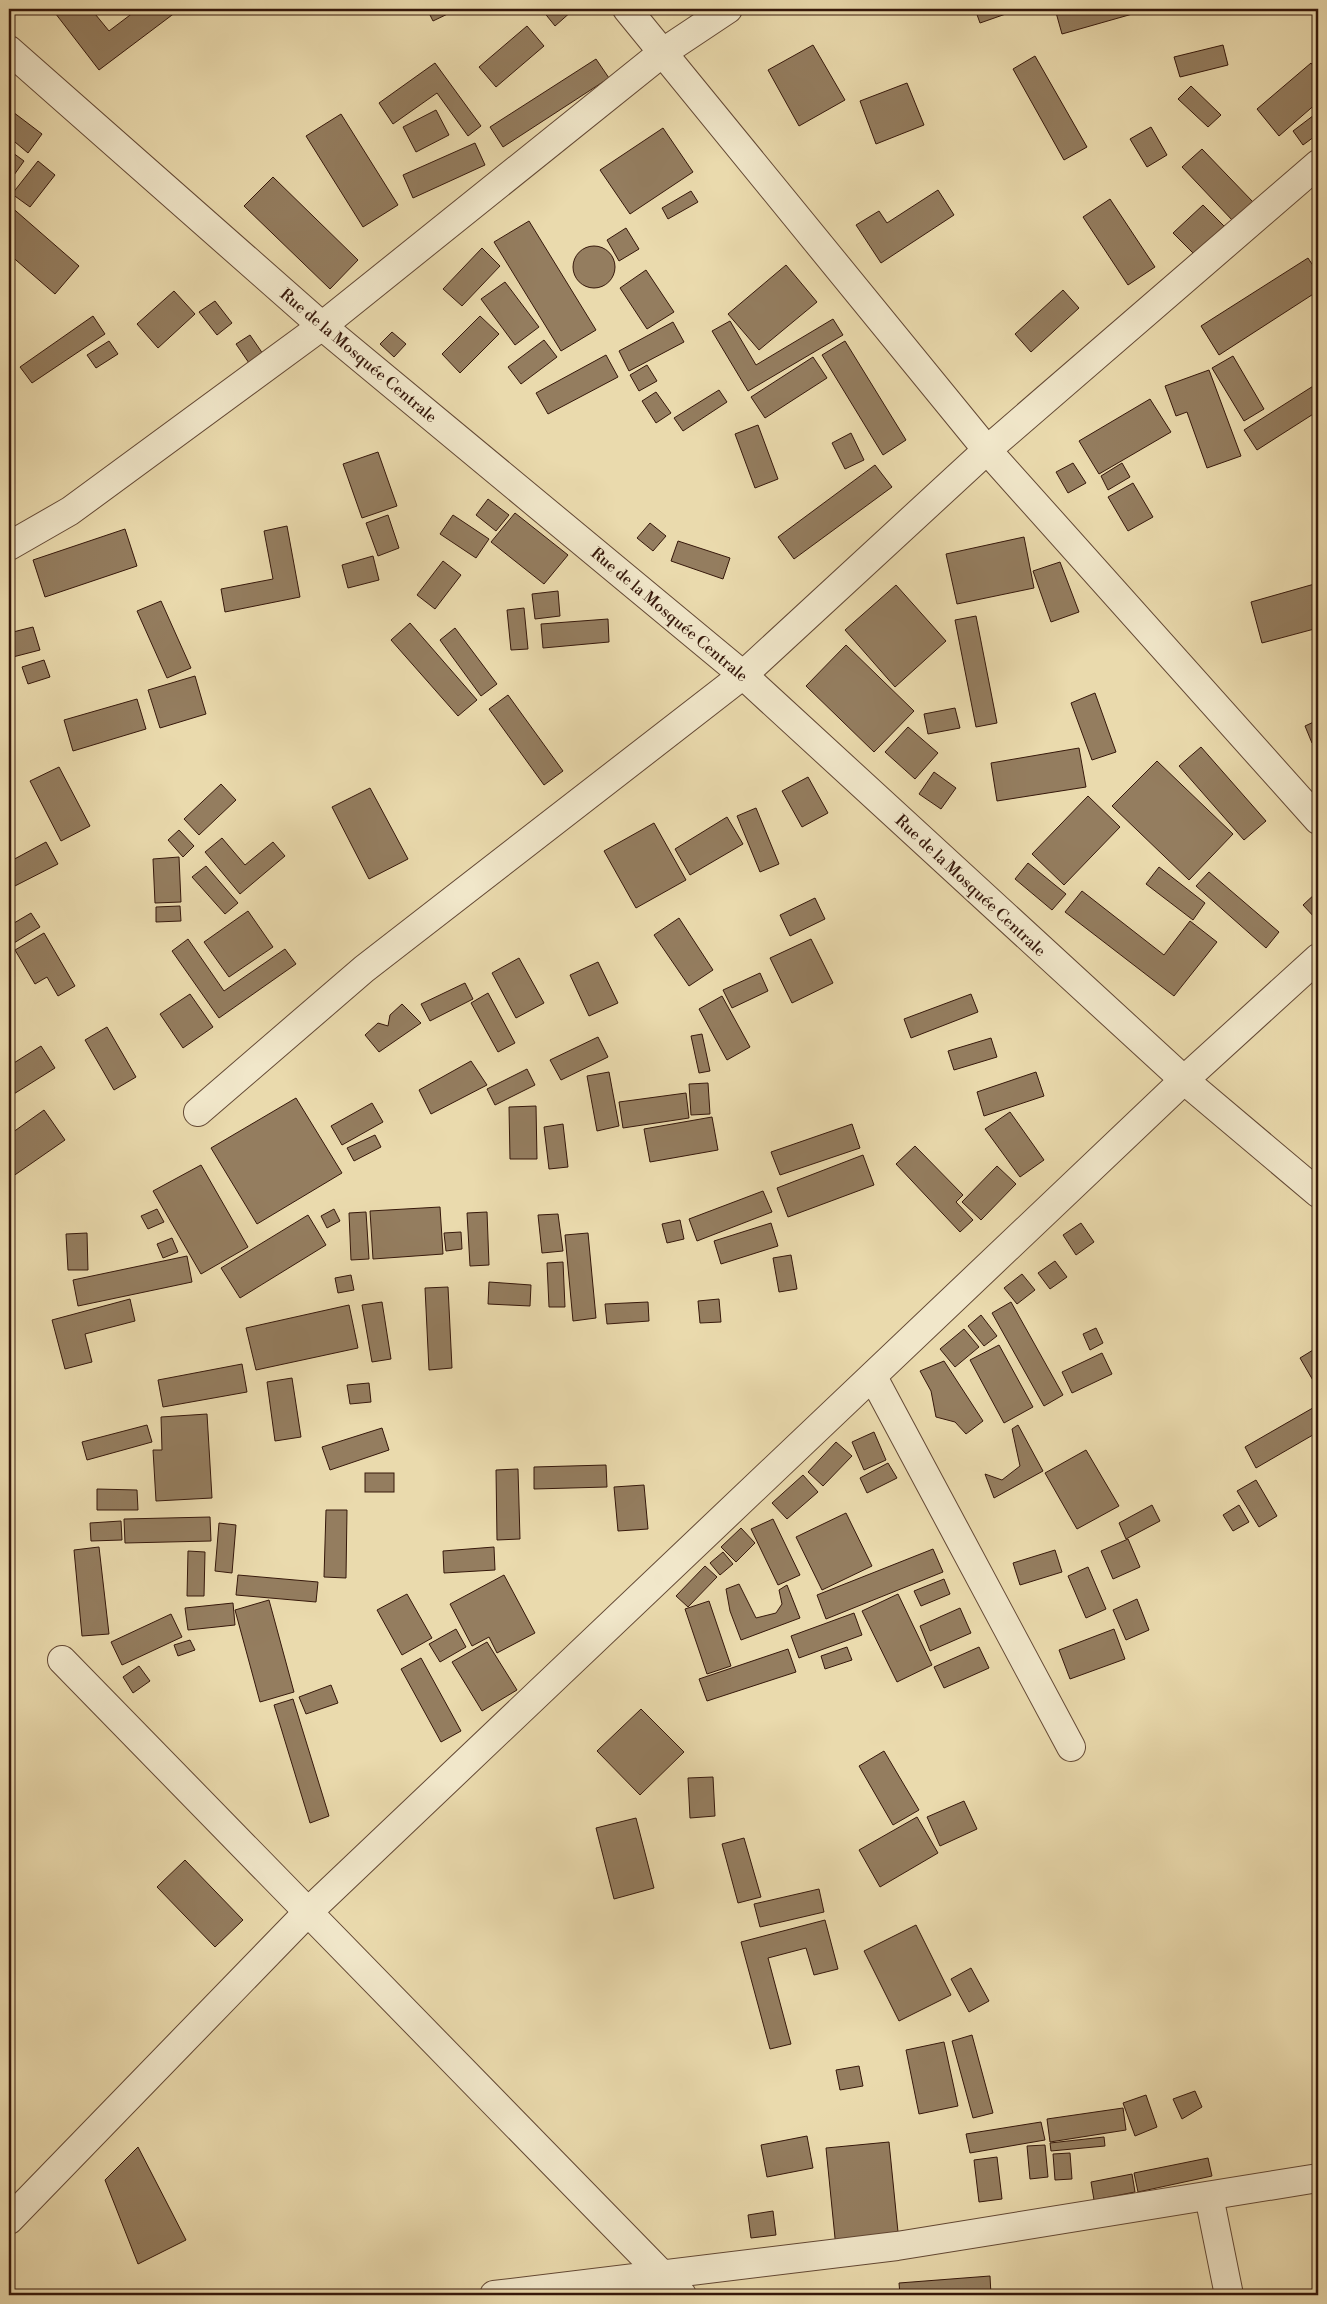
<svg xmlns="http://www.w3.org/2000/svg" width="1327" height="2304" viewBox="0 0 1327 2304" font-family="'Libre Bodoni',serif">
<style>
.building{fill:#947d5f;stroke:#36180b}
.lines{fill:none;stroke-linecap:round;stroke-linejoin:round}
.minor-casing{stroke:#634834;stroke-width:30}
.minor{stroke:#f1e7ca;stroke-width:28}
.labels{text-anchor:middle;stroke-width:4.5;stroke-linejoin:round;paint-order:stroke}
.street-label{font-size:16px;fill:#36180b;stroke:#f1e7ca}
</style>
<rect width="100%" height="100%" fill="#eadaad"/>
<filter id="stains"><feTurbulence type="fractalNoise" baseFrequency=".004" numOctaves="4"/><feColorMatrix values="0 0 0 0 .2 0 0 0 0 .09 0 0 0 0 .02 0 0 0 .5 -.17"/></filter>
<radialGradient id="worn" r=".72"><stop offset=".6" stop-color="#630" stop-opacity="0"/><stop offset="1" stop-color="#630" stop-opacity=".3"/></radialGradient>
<g class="building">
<polygon points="52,9 91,9 109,31 138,9 180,9 99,70"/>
<polygon points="427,9 458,9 433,21"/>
<polygon points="546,9 570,9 572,11 555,26 543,11"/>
<polygon points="975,9 1020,9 980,23"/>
<polygon points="1055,9 1150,9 1062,34"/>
<polygon points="527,26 544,46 496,87 479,67"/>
<polygon points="813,45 845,100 799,126 768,70"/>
<polygon points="1223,45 1228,65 1180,77 1174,57"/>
<polygon points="1035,56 1087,147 1064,160 1013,69"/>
<polygon points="596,59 609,78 503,147 490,127"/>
<polygon points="435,63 481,126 468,136 437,93 393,124 379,103"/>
<polygon points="1311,63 1318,72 1318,102 1279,136 1257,109"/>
<polygon points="907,83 924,125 876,144 860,101"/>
<polygon points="1191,86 1221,115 1208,127 1178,99"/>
<polygon points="9,109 42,134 28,153 9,137"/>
<polygon points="436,110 449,135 416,152 403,127"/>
<polygon points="1318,112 1318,134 1303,145 1293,131"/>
<polygon points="341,114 398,205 363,227 306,136"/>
<polygon points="1151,127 1167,155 1147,167 1130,139"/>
<polygon points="663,128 693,172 630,214 600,170"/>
<polygon points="475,143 485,165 413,198 403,175"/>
<polygon points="1202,149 1253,202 1233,221 1182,167"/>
<polygon points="9,150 24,161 9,182"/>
<polygon points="38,161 55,175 30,207 12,194"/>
<polygon points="273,177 358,260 330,289 244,206"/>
<polygon points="938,190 954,215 881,263 856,225 879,211 887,223"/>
<polygon points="691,191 698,202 668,219 662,208"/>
<polygon points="1110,199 1155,267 1128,285 1083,217"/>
<polygon points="9,205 79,266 55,294 9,254"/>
<polygon points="1203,205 1226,228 1196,256 1173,233"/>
<polygon points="529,221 596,330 561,351 494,242"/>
<polygon points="626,228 639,249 619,261 607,240"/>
<circle cx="594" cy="267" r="21"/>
<polygon points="482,248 500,266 462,306 443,289"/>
<polygon points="1308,258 1318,273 1318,291 1219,355 1201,326"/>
<polygon points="786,265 817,302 759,350 728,314"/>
<polygon points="646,270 674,312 647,329 620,288"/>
<polygon points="505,282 539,327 515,345 481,299"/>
<polygon points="1063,290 1079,308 1031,352 1015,334"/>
<polygon points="174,291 195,314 158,348 137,324"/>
<polygon points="215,301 232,323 217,335 199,312"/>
<polygon points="93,316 105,334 32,383 20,367"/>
<polygon points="480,316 499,334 460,373 442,354"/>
<polygon points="833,319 843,335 748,391 712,331 730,321 756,365"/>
<polygon points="673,322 684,342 629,371 619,351"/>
<polygon points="392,332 406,344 394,357 380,344"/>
<polygon points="250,335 263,354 249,363 236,344"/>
<polygon points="544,340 557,357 521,384 508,367"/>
<polygon points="109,341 118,354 96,368 87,355"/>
<polygon points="845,341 906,440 883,455 822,355"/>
<polygon points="606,355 618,377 548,414 536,393"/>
<polygon points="1233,356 1264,409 1244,421 1212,368"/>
<polygon points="813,357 827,378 765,418 751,397"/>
<polygon points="647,365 657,381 639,391 630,375"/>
<polygon points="1209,370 1241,456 1207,468 1187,412 1176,416 1165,386"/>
<polygon points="1318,383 1318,411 1257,450 1244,430"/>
<polygon points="719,390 727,402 683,431 674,418"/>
<polygon points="656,392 671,413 656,423 642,401"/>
<polygon points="1150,399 1171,432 1099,474 1079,441"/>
<polygon points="758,425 778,479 755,488 735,434"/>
<polygon points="851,433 864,460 845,469 832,443"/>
<polygon points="378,452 397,506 362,518 343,464"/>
<polygon points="1073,463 1086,483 1068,493 1056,472"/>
<polygon points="1122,463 1130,477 1108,490 1101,476"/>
<polygon points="875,465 892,487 794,559 778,537"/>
<polygon points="1133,483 1153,517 1128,531 1108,497"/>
<polygon points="488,499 509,515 496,531 476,515"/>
<polygon points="515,513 568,555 544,584 491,542"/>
<polygon points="388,515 399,548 378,556 366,523"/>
<polygon points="453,515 489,539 476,558 440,534"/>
<polygon points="650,523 666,536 653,551 637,538"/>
<polygon points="287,526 300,597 225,612 221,589 273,579 264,531"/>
<polygon points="125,529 137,566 45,597 33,560"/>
<polygon points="1024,537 1034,588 957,604 946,554"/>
<polygon points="678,541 730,558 723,579 671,561"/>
<polygon points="373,556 379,580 348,588 342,565"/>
<polygon points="443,561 461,575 435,609 417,595"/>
<polygon points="1060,562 1079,612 1051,622 1033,571"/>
<polygon points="1318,583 1318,628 1262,643 1251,602"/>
<polygon points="896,585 946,641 895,687 845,630"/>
<polygon points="558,591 560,616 535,619 532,594"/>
<polygon points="161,601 191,668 167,678 137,611"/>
<polygon points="524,608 528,649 511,650 507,610"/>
<polygon points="976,616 997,723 976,727 955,620"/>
<polygon points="608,619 609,642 543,648 541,624"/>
<polygon points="410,623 477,700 458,716 391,640"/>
<polygon points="33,627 40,650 9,658 9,633"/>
<polygon points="455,628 497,684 481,696 440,640"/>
<polygon points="846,645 914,711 874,752 806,686"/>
<polygon points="44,660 50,677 28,684 22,667"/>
<polygon points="195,676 206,714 160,728 148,690"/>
<polygon points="1095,693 1116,752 1092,760 1071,703"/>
<polygon points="508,695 563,771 544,785 489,709"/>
<polygon points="137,699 146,729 73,751 64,720"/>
<polygon points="955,708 960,728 928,734 924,714"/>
<polygon points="1318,720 1318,741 1312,743 1305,726"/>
<polygon points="908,727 938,753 915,779 885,752"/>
<polygon points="1201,747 1266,821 1244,840 1179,766"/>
<polygon points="1079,748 1086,787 997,801 991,763"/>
<polygon points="1157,761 1233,834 1189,880 1112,806"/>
<polygon points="59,767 90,826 61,841 30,781"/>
<polygon points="934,772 956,788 941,809 919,794"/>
<polygon points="808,777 828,813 802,827 782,791"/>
<polygon points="221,784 236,800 199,835 184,819"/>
<polygon points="370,788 408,859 369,879 332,807"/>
<polygon points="1088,796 1120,827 1064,885 1032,854"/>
<polygon points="756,808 779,864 760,872 737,816"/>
<polygon points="727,817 743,844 690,875 675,849"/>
<polygon points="654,823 686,880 636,908 604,851"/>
<polygon points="179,830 194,846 183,857 168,840"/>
<polygon points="222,838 245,865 273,842 285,856 240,894 205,852"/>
<polygon points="46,842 58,864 9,889 9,862"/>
<polygon points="179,857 181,902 155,903 153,859"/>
<polygon points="1028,863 1066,894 1052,910 1015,879"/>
<polygon points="206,866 238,903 225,914 192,877"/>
<polygon points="1159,867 1205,903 1193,920 1146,884"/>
<polygon points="1209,872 1279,932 1266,948 1196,886"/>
<polygon points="1082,891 1164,955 1190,921 1217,942 1174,996 1065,912"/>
<polygon points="1316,893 1318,896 1318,917 1316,919 1303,905"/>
<polygon points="815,898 825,919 790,936 780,915"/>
<polygon points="180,906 181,921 156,922 156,907"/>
<polygon points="248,911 273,947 229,977 204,942"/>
<polygon points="31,913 40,927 9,946 9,926"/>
<polygon points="679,918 713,970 689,986 654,935"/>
<polygon points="44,933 75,986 58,996 47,977 35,984 15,950"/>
<polygon points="188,939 224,991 285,949 296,964 219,1018 172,951"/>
<polygon points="811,939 833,983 792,1003 770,958"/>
<polygon points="519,958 544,1003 516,1018 492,973"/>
<polygon points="598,962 618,1003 589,1016 570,975"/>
<polygon points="760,973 768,991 732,1008 723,990"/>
<polygon points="465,983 473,999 430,1021 421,1004"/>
<polygon points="488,993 515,1043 498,1052 471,1003"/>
<polygon points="190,994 213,1027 183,1048 160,1014"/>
<polygon points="971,994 978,1012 911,1038 904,1019"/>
<polygon points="722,996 750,1047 727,1060 699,1009"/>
<polygon points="402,1004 421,1023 379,1052 365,1035 378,1023 388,1026 390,1015"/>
<polygon points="107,1027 136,1077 114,1090 85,1040"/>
<polygon points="702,1034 710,1071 699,1073 691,1036"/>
<polygon points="598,1037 608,1057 561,1080 550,1060"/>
<polygon points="991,1038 997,1057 954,1070 948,1051"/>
<polygon points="41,1046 55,1068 9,1097 9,1066"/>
<polygon points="471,1061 487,1085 431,1114 419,1090"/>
<polygon points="527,1069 535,1085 495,1105 487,1089"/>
<polygon points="609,1072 619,1126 597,1131 587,1076"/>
<polygon points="1036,1072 1044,1096 984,1116 977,1092"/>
<polygon points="708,1083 710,1114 691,1115 689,1084"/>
<polygon points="686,1093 689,1118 623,1128 619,1102"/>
<polygon points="296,1098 342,1173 257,1224 211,1148"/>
<polygon points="372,1103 383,1122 342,1145 331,1126"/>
<polygon points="536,1106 537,1159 510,1159 509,1107"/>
<polygon points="44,1110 65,1140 9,1179 9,1135"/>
<polygon points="1010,1112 1044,1160 1020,1177 985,1129"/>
<polygon points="712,1117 718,1150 650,1162 644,1129"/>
<polygon points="563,1124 568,1167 549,1169 544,1127"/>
<polygon points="852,1124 860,1148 780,1175 771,1152"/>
<polygon points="375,1135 381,1147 354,1161 347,1148"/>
<polygon points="915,1146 963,1195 956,1202 973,1220 960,1232 896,1164"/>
<polygon points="863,1155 874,1185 788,1217 777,1188"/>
<polygon points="201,1165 248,1247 201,1274 153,1191"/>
<polygon points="997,1166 1016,1184 981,1220 962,1202"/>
<polygon points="763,1191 772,1212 697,1241 689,1219"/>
<polygon points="440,1207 443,1254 373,1259 370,1211"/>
<polygon points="157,1209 164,1222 148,1229 141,1216"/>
<polygon points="334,1209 340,1221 327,1228 321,1216"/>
<polygon points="366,1212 369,1259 351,1260 349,1213"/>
<polygon points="487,1212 489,1265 470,1266 467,1213"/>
<polygon points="558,1214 563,1251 542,1253 538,1215"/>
<polygon points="308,1215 326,1245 240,1298 221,1268"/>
<polygon points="680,1220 684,1239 667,1243 662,1224"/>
<polygon points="771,1223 778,1246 721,1264 714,1241"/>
<polygon points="1081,1223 1094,1242 1076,1255 1063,1235"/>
<polygon points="461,1232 462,1249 446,1251 444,1233"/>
<polygon points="87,1233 88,1270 68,1270 66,1234"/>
<polygon points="588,1233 596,1318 573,1321 565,1235"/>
<polygon points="172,1238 178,1252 163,1258 157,1244"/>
<polygon points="791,1255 797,1289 779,1292 773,1258"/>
<polygon points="187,1256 192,1282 78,1306 73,1280"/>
<polygon points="1055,1261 1067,1277 1050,1289 1038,1273"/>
<polygon points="563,1262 565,1307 549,1307 547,1263"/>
<polygon points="1022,1274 1035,1290 1017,1304 1004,1288"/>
<polygon points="351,1275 354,1290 338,1293 335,1278"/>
<polygon points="489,1282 531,1285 530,1306 488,1304"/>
<polygon points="448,1287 452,1368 429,1370 425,1288"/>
<polygon points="130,1299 135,1321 85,1334 92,1362 65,1369 52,1320"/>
<polygon points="719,1299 721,1322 700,1323 698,1301"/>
<polygon points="382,1302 391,1359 372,1362 362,1305"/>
<polygon points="648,1302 649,1321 607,1324 605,1304"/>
<polygon points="1011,1302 1063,1395 1044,1406 992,1313"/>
<polygon points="349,1305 358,1348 256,1370 246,1328"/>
<polygon points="981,1315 997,1336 984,1346 968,1326"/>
<polygon points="1096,1328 1103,1343 1090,1350 1083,1334"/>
<polygon points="964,1329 979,1347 955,1367 940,1349"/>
<polygon points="999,1345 1033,1407 1004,1423 970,1360"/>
<polygon points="1318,1347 1318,1389 1300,1358"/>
<polygon points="1102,1353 1112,1374 1072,1393 1062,1372"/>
<polygon points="944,1361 983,1421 966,1434 955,1422 936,1417 931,1391 920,1371"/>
<polygon points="242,1364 247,1392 163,1407 158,1380"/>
<polygon points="292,1378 301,1437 275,1441 267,1382"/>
<polygon points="369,1383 371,1402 350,1404 347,1385"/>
<polygon points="1318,1405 1318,1432 1256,1468 1245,1447"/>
<polygon points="207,1414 212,1498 156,1501 153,1450 162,1450 161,1417"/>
<polygon points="147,1425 152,1442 87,1460 82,1442"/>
<polygon points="1018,1425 1043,1471 994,1498 985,1474 1002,1480 1020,1466 1012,1429"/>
<polygon points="382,1428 389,1450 330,1470 322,1447"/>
<polygon points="874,1432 886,1460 864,1470 852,1442"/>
<polygon points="836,1442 852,1456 823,1486 808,1472"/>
<polygon points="1086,1450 1119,1506 1077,1529 1045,1473"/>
<polygon points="888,1463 897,1478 867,1493 860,1478"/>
<polygon points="606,1465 607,1487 534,1489 534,1467"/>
<polygon points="518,1469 520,1539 497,1540 496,1470"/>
<rect x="365" y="1473" width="29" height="19"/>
<polygon points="803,1475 818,1492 787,1519 772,1503"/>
<polygon points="1256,1480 1277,1516 1259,1527 1237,1491"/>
<polygon points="644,1485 648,1529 618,1531 614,1487"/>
<polygon points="97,1489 137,1490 138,1510 97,1510"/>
<polygon points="1152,1505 1160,1521 1126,1539 1119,1523"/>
<polygon points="1239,1505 1249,1522 1233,1531 1223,1515"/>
<polygon points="326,1510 347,1510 346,1578 324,1577"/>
<polygon points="846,1513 872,1566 822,1590 796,1537"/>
<polygon points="210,1517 211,1541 125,1543 124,1519"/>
<polygon points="773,1519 800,1575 778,1585 751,1529"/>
<polygon points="121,1521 122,1540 91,1541 90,1523"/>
<polygon points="219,1523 236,1525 232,1573 215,1571"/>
<polygon points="741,1528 755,1543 736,1562 721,1547"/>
<polygon points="1128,1539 1140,1567 1113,1579 1101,1551"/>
<polygon points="99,1547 109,1634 82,1636 74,1550"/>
<polygon points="494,1547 495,1570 444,1573 443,1551"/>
<polygon points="933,1549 943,1572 826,1619 817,1595"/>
<polygon points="1055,1550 1062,1572 1020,1585 1013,1563"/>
<polygon points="188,1551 205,1552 204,1596 187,1596"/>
<polygon points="723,1552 733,1564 720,1575 710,1563"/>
<polygon points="705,1566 717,1577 688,1607 676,1596"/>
<polygon points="1088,1567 1106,1609 1086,1618 1068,1576"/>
<polygon points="238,1575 318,1582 316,1602 236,1595"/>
<polygon points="504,1575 535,1633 497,1653 489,1637 472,1646 450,1604"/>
<polygon points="944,1579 950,1594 921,1606 914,1591"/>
<polygon points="739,1584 756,1618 776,1613 782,1604 779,1590 787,1585 800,1618 741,1640 730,1611 726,1589"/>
<polygon points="407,1594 432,1638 402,1655 377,1610"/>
<polygon points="898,1594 932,1665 897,1682 862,1611"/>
<polygon points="1137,1599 1149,1630 1126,1640 1113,1610"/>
<polygon points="269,1600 294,1692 260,1702 235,1610"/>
<polygon points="709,1601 731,1666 707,1674 685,1609"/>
<polygon points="233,1603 235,1625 188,1630 185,1608"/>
<polygon points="960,1608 971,1633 930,1651 920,1626"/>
<polygon points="854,1613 862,1635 799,1658 791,1636"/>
<polygon points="171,1614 182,1637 122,1665 111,1642"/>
<polygon points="456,1629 466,1647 440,1662 429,1644"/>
<polygon points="1114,1629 1125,1659 1070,1679 1059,1650"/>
<polygon points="190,1640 195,1650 178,1656 174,1645"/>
<polygon points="487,1642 517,1690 482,1711 452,1662"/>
<polygon points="847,1647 852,1660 825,1669 821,1656"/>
<polygon points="979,1647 989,1668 944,1688 934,1667"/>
<polygon points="788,1649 796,1672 707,1701 699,1679"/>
<polygon points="421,1658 461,1731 441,1742 401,1669"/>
<polygon points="139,1666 150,1681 133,1693 123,1677"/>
<polygon points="331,1685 338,1703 306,1714 299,1697"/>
<polygon points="293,1699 329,1816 310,1823 274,1705"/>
<polygon points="641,1709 684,1752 640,1795 597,1751"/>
<polygon points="884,1751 919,1810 893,1825 859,1766"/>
<polygon points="713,1777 715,1816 690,1818 688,1778"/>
<polygon points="964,1801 977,1829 940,1846 927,1817"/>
<polygon points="917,1817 938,1853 880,1887 859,1850"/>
<polygon points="636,1818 654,1888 614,1899 596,1828"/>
<polygon points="744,1838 761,1897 738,1903 722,1844"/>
<polygon points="185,1860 243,1920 215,1947 157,1887"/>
<polygon points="819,1889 824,1912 760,1927 754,1904"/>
<polygon points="825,1920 838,1969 814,1975 806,1948 768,1958 791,2044 770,2049 741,1942"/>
<polygon points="916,1925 951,1995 899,2021 864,1951"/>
<polygon points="971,1968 989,2001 969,2012 951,1979"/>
<polygon points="972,2035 993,2113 973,2118 952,2041"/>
<polygon points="944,2042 958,2106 919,2114 906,2050"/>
<polygon points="859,2066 863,2086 840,2090 836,2070"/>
<polygon points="1195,2091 1202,2107 1182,2119 1173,2099"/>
<polygon points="1146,2095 1157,2127 1135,2136 1123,2103"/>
<polygon points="1123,2108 1126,2130 1050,2142 1047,2119"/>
<polygon points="1041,2122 1045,2140 970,2153 966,2134"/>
<polygon points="807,2136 813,2168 767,2177 761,2145"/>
<polygon points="1104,2137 1105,2146 1051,2151 1050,2143"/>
<polygon points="889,2142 899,2242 836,2248 826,2148"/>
<polygon points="1045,2145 1048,2177 1030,2179 1027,2146"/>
<polygon points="138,2147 186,2240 138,2264 105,2180"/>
<polygon points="1070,2153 1072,2179 1055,2180 1053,2154"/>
<polygon points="997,2157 1002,2199 979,2202 974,2160"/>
<polygon points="1208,2158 1212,2176 1138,2192 1134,2173"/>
<polygon points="1132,2174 1135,2192 1094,2200 1091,2182"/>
<polygon points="773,2211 776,2235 751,2238 748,2215"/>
<polygon points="990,2276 991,2295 900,2295 899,2283"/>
</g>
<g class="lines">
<g class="minor-casing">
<g id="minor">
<polyline points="627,9 987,450 1318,820"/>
<polyline points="9,50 322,326 743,675 1184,1080 1318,1193"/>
<polyline points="9,546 70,511 322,326 662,53 728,9"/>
<polyline points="198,1112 364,969 743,675 987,450 1318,164"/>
<polyline points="873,1377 1071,1747"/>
<polyline points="62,1660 682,2295"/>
<polyline points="1209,2196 1229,2295"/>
<polyline points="9,2220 307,1913 1184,1080 1318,958"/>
<polyline points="494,2295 897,2246 1318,2178"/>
</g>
</g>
<use href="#minor" class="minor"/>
</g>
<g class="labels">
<g class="street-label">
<text transform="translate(359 355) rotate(40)" y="6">Rue de la Mosquée Centrale</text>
<text transform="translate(670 614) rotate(40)" y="6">Rue de la Mosquée Centrale</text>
<text transform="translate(971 885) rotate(43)" y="6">Rue de la Mosquée Centrale</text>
</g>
</g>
<rect width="1327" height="2304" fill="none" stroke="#eadaad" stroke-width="30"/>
<rect x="10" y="10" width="1307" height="2284" fill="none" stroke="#36180b" stroke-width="2.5"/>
<rect x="15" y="15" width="1297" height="2274" fill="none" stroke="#36180b"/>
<rect width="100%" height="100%" filter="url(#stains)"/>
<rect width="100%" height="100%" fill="url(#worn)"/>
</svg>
